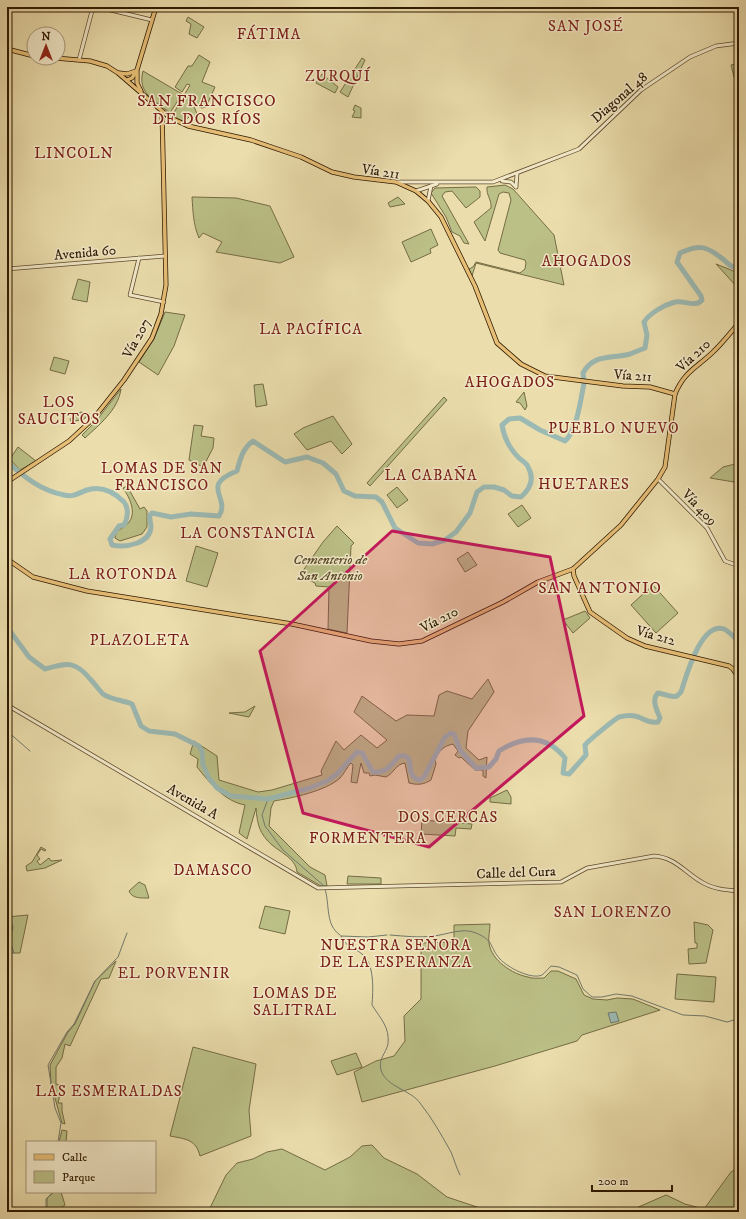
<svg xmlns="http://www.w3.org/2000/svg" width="746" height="1219" viewBox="0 0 746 1219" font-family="'IM FELL DW Pica',serif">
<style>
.green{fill:#bbc087;stroke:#756c44}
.water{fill:#9cbab4;stroke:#70796c}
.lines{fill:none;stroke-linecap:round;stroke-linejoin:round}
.stream{stroke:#70796c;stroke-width:1}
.river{stroke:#9cbab4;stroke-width:5}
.minor-casing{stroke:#5e492c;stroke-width:4.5}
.major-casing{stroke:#2f1801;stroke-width:5}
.minor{stroke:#f2e9c9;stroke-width:3}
.major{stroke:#e6be76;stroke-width:3.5}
.marked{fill:#c2185b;fill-opacity:0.2;stroke:#c2185b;stroke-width:3;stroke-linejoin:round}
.labels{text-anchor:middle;stroke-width:3;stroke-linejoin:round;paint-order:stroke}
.street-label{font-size:14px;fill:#2f1801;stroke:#f2e9c9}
.park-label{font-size:14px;font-style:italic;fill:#594a29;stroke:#f2e9c9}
.neighbourhood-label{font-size:15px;letter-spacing:1px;fill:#7a1f14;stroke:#f2e9c9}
.quarter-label{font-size:16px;letter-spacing:1px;fill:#7a1f14;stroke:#f2e9c9}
</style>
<rect width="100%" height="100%" fill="#ebddac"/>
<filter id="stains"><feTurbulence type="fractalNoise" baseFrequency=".005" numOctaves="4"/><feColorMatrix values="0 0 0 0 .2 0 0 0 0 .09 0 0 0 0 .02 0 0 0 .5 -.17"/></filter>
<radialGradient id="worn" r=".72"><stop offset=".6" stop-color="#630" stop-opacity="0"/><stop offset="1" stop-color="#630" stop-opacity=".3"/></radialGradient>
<g class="green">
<polygon points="188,17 204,27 197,38 189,34 191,24 186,21"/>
<polygon points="199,55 210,62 202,82 215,87 206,107 202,108 193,104 198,116 195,121 190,116 185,121 191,125 172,116 190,85 187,84 182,92 175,87 188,66 192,66"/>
<polygon points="362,58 365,60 348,97 340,92"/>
<polygon points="739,63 739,76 734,77 731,65"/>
<path d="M143 71 182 94 170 113C155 100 137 94 143 71Z"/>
<polygon points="322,74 338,87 335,93 316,83"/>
<polygon points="355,105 361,108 361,118 352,117 355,111 353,110"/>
<path d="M505 185 513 189 554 235 564 285 476 263 472 276 469 269 473 267 476 262 520 273 525 269 526 263 525 260 500 253 498 250 511 200 509 193 503 192 499 194 485 241 474 222 491 208C492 200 486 195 487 187Z"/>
<polygon points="476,187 480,191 480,197 466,208 452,191 445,192 442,196 469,244 464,243 460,236 452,232 446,217 431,193 435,188"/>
<path d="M192 197 236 198 270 206 294 257 280 263 216 252 222 242 203 233 199 238C193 224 193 211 192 197Z"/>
<polygon points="398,197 405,204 390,207 388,203"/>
<polygon points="431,229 438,245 430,249 431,253 411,262 402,242"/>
<polygon points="716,264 736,272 739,270 739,285 737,287"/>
<polygon points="78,279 90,282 87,302 72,299"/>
<polygon points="165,312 185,315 174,346 158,375 139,362 154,339"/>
<polygon points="54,357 69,361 65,374 50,370"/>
<polygon points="263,384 267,405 256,407 254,385"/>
<path d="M121 389C118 410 99 425 85 438L82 435 96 421Z"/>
<polygon points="524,392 527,406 525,410 520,403 516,402"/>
<polygon points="444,397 447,400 370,486 367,483"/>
<polygon points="81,412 90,414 84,419 71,422 70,419"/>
<polygon points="333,416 352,444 342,454 331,441 307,450 294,434 303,428"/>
<polygon points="194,425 203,426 201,436 214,438 213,448 203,467 189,460"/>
<polygon points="18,447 36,461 20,470 10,459"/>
<polygon points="739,463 739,504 734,482 710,478 723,467"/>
<path d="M127 486 140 509 144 507 147 511V527L142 534 120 541 115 538C116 530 120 530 125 526 139 516 130 498 123 488Z"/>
<polygon points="397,487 408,500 397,508 387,495"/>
<polygon points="522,505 531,518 518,527 508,514"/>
<polygon points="337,526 354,543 351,546 347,633 328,629 329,587 316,586 315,583 300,575 323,542"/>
<polygon points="196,546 218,553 207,587 186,581"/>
<polygon points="468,552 477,565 465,572 457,559"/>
<polygon points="653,585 678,613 656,633 631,605"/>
<polygon points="585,611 590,618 573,633 563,620"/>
<path d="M488 679 494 692 468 731 466 748 479 760 487 757 486 778 483 776V770H475L461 757 459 758 455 755 458 751 453 744C443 746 439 751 435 760L436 764 431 780C423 785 417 785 409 783L405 763C396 764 394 773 386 777L375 775 370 776 369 773H364L361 763 357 783 351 782 353 765 351 763C347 767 344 774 340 778 326 791 292 798 274 801L271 808 269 826 310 867 325 875 327 886H321L297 872C296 857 276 851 267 840 258 830 257 820 256 808L247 839 239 833 245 805C224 801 210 783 197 767L198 759 190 754 194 741 217 756 219 780 258 792 272 790 322 775 321 771 336 741 344 750 361 735 377 748 387 740 354 712 362 696 396 721 407 715 434 716 439 695 447 691 472 699Z"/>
<polygon points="255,706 249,717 229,713 245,712"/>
<polygon points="507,790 511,797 511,804 490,802 490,798"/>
<polygon points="422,820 472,824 471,829 456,828 455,836 421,834"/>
<polygon points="41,847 46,850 45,851 41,849 37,855 40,859 37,861 40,865 49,858 51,861 62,860 45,868 27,871 26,866 32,862"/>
<polygon points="348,876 381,878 381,884 347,884"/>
<path d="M139 882 145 885 149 898C142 898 132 899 129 891Z"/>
<polygon points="265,906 290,911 285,934 259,928"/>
<polygon points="28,915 20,953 7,953 7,917"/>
<polygon points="694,922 708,925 713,930 706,963 689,964 688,949 697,948 697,943 695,943"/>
<path d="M490 924C490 930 488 937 489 943 491 960 512 974 528 977 533 979 539 978 544 978L551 971H558L576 979 584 995 593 999 607 1000 617 998 633 999 660 1010 582 1035 577 1041 495 1066 362 1102 354 1072 376 1061 394 1056 405 1041 404 1016 421 999V943L454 942V925Z"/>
<polygon points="116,961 109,978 101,979 70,1046 65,1044 62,1058 56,1067 56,1084 62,1086 58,1103 62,1103 62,1111 65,1124 62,1123 51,1084 50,1065 68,1032 75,1024 95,981"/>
<polygon points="677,974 716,977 714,1002 675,999"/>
<path d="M193 1047 256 1064 249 1110 251 1136 200 1156C196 1139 185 1139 170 1136Z"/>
<polygon points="356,1053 362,1067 337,1075 331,1061"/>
<polygon points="62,1130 67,1131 66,1142 59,1142"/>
<polygon points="372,1145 384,1158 417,1174 447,1197 492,1212 208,1212 226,1175 237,1163 253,1159 267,1152 282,1149 325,1170 350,1157 362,1146"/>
<polygon points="739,1167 739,1212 627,1212 666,1195 685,1204 704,1209 731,1172"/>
<polygon points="54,1192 61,1192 65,1205 55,1212 47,1212 47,1198"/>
</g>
<polygon class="water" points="616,1012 619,1021 611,1023 608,1013"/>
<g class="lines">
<g class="stream">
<polyline points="7,731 30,751"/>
<polyline points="268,799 262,815 265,826 283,850 324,886"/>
<path d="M325 889C330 905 325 925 340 935"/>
<polyline points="10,922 12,924 13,928 9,939 14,953"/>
<path d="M390 935C404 936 419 938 433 936 446 935 463 927 476 933 495 941 489 947 500 959 507 967 531 980 542 975 545 973 548 969 551 966L559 967 577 975 583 989 592 997H602L616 994 632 996 683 1015 705 1016 727 1022 734 1020 739 1016"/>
<path d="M341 936C344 946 354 947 362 954 375 964 373 991 372 1005 380 1018 390 1027 388 1044 386 1053 378 1059 381 1070 386 1087 411 1090 420 1103 432 1118 442 1136 451 1152 454 1159 456 1167 460 1175"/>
<polyline points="341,936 368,937 387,935"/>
<polyline points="58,1142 61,1123 55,1108 48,1065 67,1032 74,1024 95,981 118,957 127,933"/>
<polyline points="46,1212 46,1199 53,1192"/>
</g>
<g class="river">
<path d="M584 380 583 373C594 353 612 359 630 354 635 352 640 350 645 348L647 335 644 322C650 313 664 305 675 302 684 300 695 308 702 300L701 296 677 262 680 253C700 244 707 246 724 260 728 264 731 267 737 268L739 266"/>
<path d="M7 462C26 478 40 490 64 495 75 498 80 491 91 489 103 487 115 493 124 502 129 508 128 518 124 525L119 526 110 539 112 545C125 548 150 544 151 527 151 523 149 519 150 515L152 513 171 517 191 514 219 516C231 497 199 486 237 471 240 459 243 448 253 441L285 462 307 457 323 463 336 474 344 491 355 496 376 497 382 502 395 528 418 543 432 544 445 540 456 532 470 513 477 492 484 487H494L504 490 512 496 521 497C530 489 535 479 528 467 527 463 522 461 519 458 510 449 504 438 502 425L509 419 520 418 540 430 565 441C577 431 581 398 584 383"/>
<path d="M7 627 29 657 45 669C67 663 75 660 91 680 95 684 99 690 103 694 112 700 122 700 132 704L141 726 149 731 175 734 199 746 202 751 203 765 209 778 217 788 231 796 268 799 310 788 327 781 337 774 357 752 362 753 373 772C387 773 391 765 399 756H405L409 759C411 768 409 778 420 780L424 777 445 737 451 733 454 734 460 750 476 768 489 767 496 759 499 751C523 736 546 734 565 758L563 773 569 774 586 755 585 745C589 740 615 719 619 717 623 716 631 715 635 716 644 718 648 724 658 722L660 718C657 710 651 700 658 693 666 694 670 698 677 696L681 692C686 677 701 621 724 629 727 630 735 638 739 641"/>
</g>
<g class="minor-casing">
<g id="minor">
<polyline points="98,7 152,20"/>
<polyline points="79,60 93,7"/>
<polyline points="502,181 511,182 516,187"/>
<polyline points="398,182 493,182 579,149 641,90 690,57 716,46 739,43"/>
<polyline points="516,187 517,174"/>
<polyline points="416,191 437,184"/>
<polyline points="428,201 431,186"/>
<polyline points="139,258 130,295 164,302"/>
<polyline points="7,269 165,256"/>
<polyline points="658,479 707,528 725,561 739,566"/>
<path d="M7 705 318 888 561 882 587 868 654 856C674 857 685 872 700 881 712 889 725 890 739 891"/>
</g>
</g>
<g class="major-casing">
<g id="major">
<polyline points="7,49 34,56"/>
<polyline points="55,58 90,61 107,66 118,73 169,117 188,126 251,140 301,157 332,172 354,177 396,182 416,191 428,201 441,217 475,286 497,343 521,364 545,376 623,386 650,387 675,394"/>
<polyline points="137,72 137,83 141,91"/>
<polyline points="119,73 127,74 136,71"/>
<polyline points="127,80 132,78 137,70 156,7"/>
<polyline points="7,482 69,441 93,419 124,380 152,338 161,314 166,285 162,111"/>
<path d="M7 559 33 577 87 591 292 624 371 641 399 644 422 641 503 602 538 582 573 569 621 525 658 479 665 467 675 394C684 372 696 368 712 353 722 344 730 333 739 323"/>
<polyline points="573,569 574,576 590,612 627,638 645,646 729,666 733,669 739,678"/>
</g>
</g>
<use href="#minor" class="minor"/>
<use href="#major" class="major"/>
</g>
<path class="marked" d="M392 531 550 557 584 716 429 847 303 813 260 651Z"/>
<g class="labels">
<g class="street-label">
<text transform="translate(619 97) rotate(-41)" y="5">Diagonal 48</text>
<text transform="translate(381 171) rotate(9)" y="5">Vía 211</text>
<text transform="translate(85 252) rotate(-5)" y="5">Avenida 60</text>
<text transform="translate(136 338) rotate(-61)" y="5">Vía 207</text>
<text transform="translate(693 355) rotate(-43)" y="5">Vía 210</text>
<text transform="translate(633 375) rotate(4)" y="5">Vía 211</text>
<text transform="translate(700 507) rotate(47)" y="5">Vía 409</text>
<text transform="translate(439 619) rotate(-27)" y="5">Vía 210</text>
<text transform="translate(656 635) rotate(16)" y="5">Vía 212</text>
<text transform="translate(193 801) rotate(30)" y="5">Avenida A</text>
<text transform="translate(516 872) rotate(-2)" y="5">Calle del Cura</text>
</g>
<g class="park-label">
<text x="330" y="564">Cementerio de<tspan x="330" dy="16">San Antonio</tspan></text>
</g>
<g class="neighbourhood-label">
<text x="586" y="31">SAN JOSÉ</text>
<text x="269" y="39">FÁTIMA</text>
<text x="338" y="81">ZURQUÍ</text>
<text x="74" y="158">LINCOLN</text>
<text x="587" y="266">AHOGADOS</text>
<text x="311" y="334">LA PACÍFICA</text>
<text x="510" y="387">AHOGADOS</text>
<text x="59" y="407">LOS<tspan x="59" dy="17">SAUCITOS</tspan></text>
<text x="614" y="433">PUEBLO NUEVO</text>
<text x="162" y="473">LOMAS DE SAN<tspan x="162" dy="17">FRANCISCO</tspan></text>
<text x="431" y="480">LA CABAÑA</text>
<text x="584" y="489">HUETARES</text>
<text x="248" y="538">LA CONSTANCIA</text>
<text x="123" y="579">LA ROTONDA</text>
<text x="140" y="645">PLAZOLETA</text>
<text x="448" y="822">DOS CERCAS</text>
<text x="368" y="843">FORMENTERA</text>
<text x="213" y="875">DAMASCO</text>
<text x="613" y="917">SAN LORENZO</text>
<text x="396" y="950">NUESTRA SEÑORA<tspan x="396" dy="17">DE LA ESPERANZA</tspan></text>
<text x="174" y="978">EL PORVENIR</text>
<text x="295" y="998">LOMAS DE<tspan x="295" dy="17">SALITRAL</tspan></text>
<text x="109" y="1096">LAS ESMERALDAS</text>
</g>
<g class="quarter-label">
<text x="207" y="106">SAN FRANCISCO<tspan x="207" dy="18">DE DOS RÍOS</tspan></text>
<text x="600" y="593">SAN ANTONIO</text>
</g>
</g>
<rect width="746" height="1219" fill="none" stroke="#ebddac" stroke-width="24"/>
<rect x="8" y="8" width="730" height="1203" fill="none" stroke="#2f1801" stroke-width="2"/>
<rect x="12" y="12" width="722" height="1195" fill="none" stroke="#2f1801"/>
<rect x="26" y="1141" width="130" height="52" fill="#f2e9c9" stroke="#a49579"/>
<rect x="34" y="1154" width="20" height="6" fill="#e6be76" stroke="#a49579"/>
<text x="62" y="1161" font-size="12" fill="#2f1801">Calle</text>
<rect x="34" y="1171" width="20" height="12" fill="#bbc087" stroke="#a49579"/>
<text x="62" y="1181" font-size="12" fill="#2f1801">Parque</text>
<g transform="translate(46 46)"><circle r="19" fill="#f2e9c9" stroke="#a49579"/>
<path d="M0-3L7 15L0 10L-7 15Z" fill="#8f2418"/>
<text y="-6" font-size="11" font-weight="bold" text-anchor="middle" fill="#2f1801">N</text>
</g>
<path d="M592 1185v6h80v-6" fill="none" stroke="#2f1801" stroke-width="2"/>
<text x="598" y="1185" font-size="12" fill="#2f1801" stroke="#f2e9c9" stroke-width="3" paint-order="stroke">200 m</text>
<rect width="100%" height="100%" filter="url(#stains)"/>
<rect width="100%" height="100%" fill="url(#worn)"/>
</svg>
